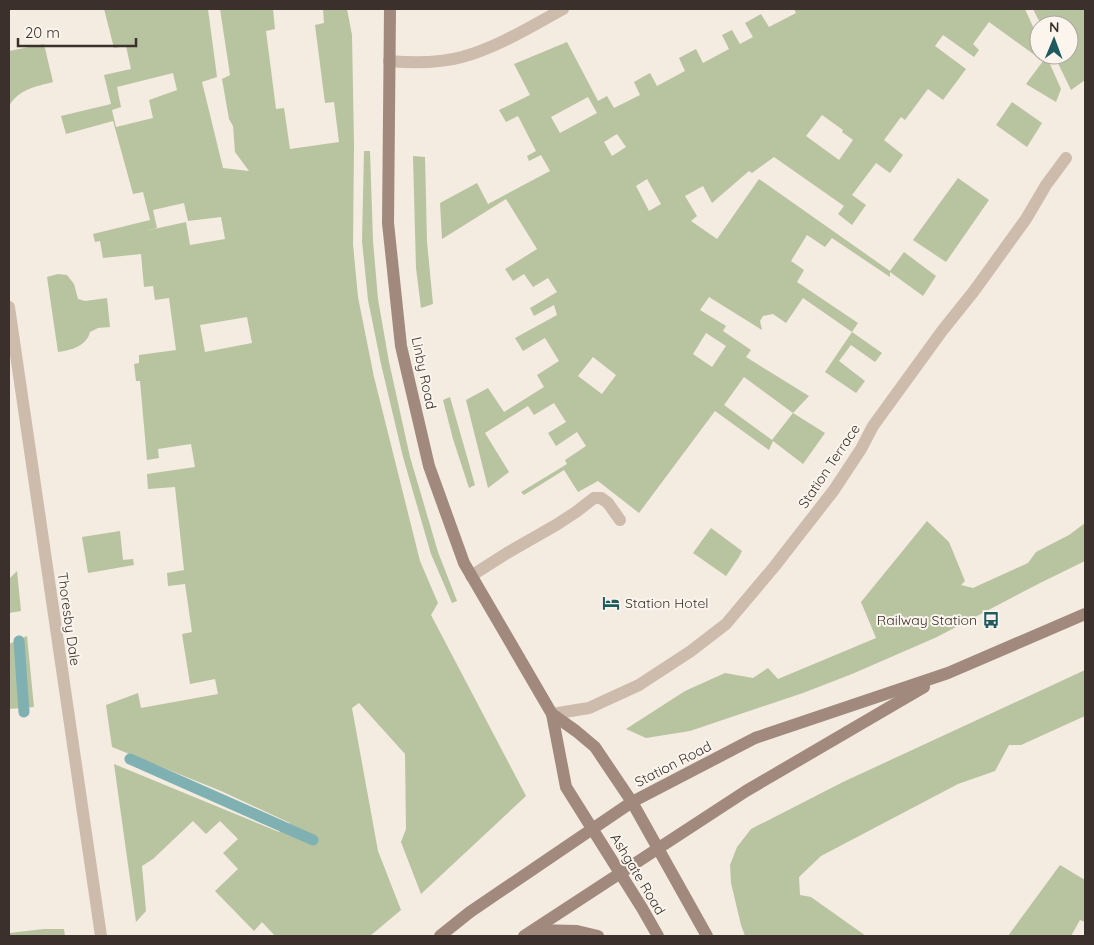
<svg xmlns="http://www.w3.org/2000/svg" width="1094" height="945" viewBox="0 0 1094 945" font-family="Quicksand,sans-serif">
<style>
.green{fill:#b8c4a0;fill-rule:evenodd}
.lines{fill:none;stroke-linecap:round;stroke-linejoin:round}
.stream{stroke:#7fb0b2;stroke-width:11}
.lane{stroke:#cdbbac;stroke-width:12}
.street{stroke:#cdbbac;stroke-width:12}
.secondary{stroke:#a18a7d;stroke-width:12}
.labels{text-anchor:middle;stroke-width:4;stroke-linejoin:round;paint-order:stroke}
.street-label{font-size:14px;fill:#3b302b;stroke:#fbf5ee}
.poi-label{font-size:14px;fill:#3b302b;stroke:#fbf5ee;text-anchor:start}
</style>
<rect width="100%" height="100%" fill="#f4ebe1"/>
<g class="green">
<path d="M104 9H208L217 77 202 82 223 168 249 171 235 152 233 126 229 119 222 79 230 75 220 9H273L275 29 266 31 276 109 284 108 290 149 339 142 334 102 325 103 315 25 324 23 323 9H347L352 35 354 145 353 244 358 297 374 377 420 561 438 603 431 615 526 796 421 894 401 842 406 829 405 754 359 703 352 708 378 851 401 910 370 936H275L262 922 254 931 215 891 238 869 223 853 238 839 220 821 206 834 193 821 153 859 142 866 146 911 136 922 114 764 279 832 290 823 221 791 112 747 106 705 138 693 141 708 218 694 215 679 190 684 182 634 192 632 185 584 168 586 167 573 184 570 175 487 148 489 147 474 195 467 191 444 158 449 159 458 147 460 140 381H136L134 364 139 363V355L176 350 169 298 155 300 153 286 144 287 141 254 103 258 100 241 95 242 93 234 150 220 143 192 133 194 113 121 66 134 61 116 111 104 104 75 131 69 126 46 114 48ZM173 73 177 90 149 100 153 118 116 127 112 110 121 107 117 87ZM184 203 188 221 221 217 225 239 190 245 186 222 145 231 157 228 153 210ZM247 317 252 343 205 352 200 325Z"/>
<path d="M794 9H1025L1039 40V55H1046L1061 89 1056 102 1026 84 1043 61 989 22 973 44 979 50 974 57 943 35 935 46 966 69 943 100 928 89 905 120 901 117 884 140 903 155 890 173 876 163 852 195 866 205 852 225 838 214 844 206 774 157 752 173 749 171 712 203 703 186 685 196 697 216 691 221 717 239 759 179 890 271 904 252 936 276 923 296 890 272V277L832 238 825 247 807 235 791 261 804 270 797 282 858 323 852 332 882 353 875 362 851 345 839 361 865 381 856 393 825 372 852 332 803 298 786 323 773 314 763 316 760 321 762 330 709 297 700 310 726 326 723 331 751 350 746 357 809 396 793 413 825 433 803 464 773 441 769 450 715 411 639 513 598 481 578 492 564 470 524 495 521 492 567 464 565 460 586 446 577 432 556 446 548 433 566 422 554 403 534 415 528 406 485 433 509 472 488 488 466 400 488 388 504 412 544 387 537 375 559 361 545 338 523 351 515 338 557 315 554 305 534 316 530 308 557 292 548 278 533 287 524 274 513 281 505 269 537 249 506 199 442 239 440 203 477 183 488 204 550 171 541 155 529 161 527 156 536 151 518 116 506 122 499 110 530 95 514 64 567 42 598 101 607 96 614 108 640 95 634 82 650 73 657 86 685 71 679 58 696 49 703 63 729 49 722 35 732 30 740 44 753 37 745 23 761 14 769 27 796 13ZM588 97 597 113 560 133 551 117ZM822 115 843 130 842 132 853 140 839 160 806 136ZM617 134 626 147 612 156 604 142ZM647 179 661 204 649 211 636 186ZM706 333 726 346 712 367 693 354ZM593 357 616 375 602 394 578 376ZM744 377 793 413 772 440 724 405Z"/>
<polygon points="1033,9 1085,9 1085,80 1071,90 1054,55 1069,55 1069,25 1041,25"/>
<path d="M44 44 53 82C35 87 19 89 9 106V51Z"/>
<polygon points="1012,102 1042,123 1027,147 996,125"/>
<polygon points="364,151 370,151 373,241 378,299 389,362 410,457 438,552 457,601 452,603 431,554 403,457 381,364 368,300 362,241"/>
<polygon points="413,156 425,157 427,242 433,304 421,308 416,268"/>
<polygon points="958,178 989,200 946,262 913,240"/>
<path d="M58 274 67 275 74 284 78 299 85 301 107 298 110 327 98 328 90 332C89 335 88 338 86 340 80 348 67 351 58 352L47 277Z"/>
<polygon points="450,397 475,485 469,488 453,439 443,400"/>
<polygon points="927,521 949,542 965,581 961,585 973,588 1028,563 1036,552 1069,535 1085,523 1085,561 1040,583 937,637 852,674 803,693 690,731 646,738 626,729 685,691 725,673 753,678 768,668 778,679 876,638 861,602"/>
<polygon points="711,528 742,551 739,557 726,576 693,553"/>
<polygon points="120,531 123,560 133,559 134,565 88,573 82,537"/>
<polygon points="17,571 21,611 9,613 9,579"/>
<polygon points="27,636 34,707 9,709 9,644"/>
<polygon points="1085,670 1085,716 1021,745 1009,745 995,771 958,784 821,856 799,877 800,895 811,897 866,936 745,936 741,925 731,883 730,865 737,847 751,829 843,782"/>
<polygon points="1060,865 1085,880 1085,922 1080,920 1071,936 1008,936"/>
<polygon points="44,929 64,929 65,936 9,936 9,933"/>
</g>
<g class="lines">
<g class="stream">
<polyline points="19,641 24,712"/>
<polyline points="130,759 313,840"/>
</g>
<polyline class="lane" points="471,576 507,553 556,525 576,512 594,498 601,498 608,503 620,520"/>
<g class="street">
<path d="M389 61C412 63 440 63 462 57 498 47 530 27 563 9"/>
<polyline points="9,307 101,936"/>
<polyline points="552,714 589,708 639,685 691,651 726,624 774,567 834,490 861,449 873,426 942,331 974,291 1026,219 1046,185 1066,158"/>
</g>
<g class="secondary">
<polyline points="390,9 388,223 401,346 429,466 464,563 552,714 566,787 642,908 658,936"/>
<polyline points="552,714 576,731 595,747 632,802 707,936"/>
<polyline points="534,930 577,931 598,936"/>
<polyline points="440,936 470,912 632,802 755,738 948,673 1085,614"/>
<polyline points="524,936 746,791 924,687"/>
</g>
</g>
<defs>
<g id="hotel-bare" transform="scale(1.35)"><path d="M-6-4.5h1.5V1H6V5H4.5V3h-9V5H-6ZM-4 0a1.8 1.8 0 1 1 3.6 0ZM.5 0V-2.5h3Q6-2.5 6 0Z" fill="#1f5a5e" stroke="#fbf5ee" stroke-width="2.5" paint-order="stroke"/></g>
<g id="bus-bare" transform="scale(1.35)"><path d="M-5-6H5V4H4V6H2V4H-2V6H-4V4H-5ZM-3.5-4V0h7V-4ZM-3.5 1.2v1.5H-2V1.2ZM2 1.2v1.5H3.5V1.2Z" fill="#1f5a5e" stroke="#fbf5ee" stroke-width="2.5" paint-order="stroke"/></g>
</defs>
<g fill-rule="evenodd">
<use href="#hotel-bare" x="611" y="603"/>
<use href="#bus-bare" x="991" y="620"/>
</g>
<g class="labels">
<g class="street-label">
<text transform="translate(424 373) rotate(78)" y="5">Linby Road</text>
<text transform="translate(829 466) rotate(-56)" y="5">Station Terrace</text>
<text transform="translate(69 619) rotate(82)" y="5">Thoresby Dale</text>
<text transform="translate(673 764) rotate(-27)" y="5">Station Road</text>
<text transform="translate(638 874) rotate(59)" y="5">Ashgate Road</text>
</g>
<g class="poi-label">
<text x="625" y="608">Station Hotel</text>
<text x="977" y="625" text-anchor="end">Railway Station</text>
</g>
</g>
<rect width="1094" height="945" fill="none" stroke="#3b302b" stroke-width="20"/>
<g transform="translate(1054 40) rotate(1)"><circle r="24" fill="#fbf5ee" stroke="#aea6a0"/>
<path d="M0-4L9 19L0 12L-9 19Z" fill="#1f5a5e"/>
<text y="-8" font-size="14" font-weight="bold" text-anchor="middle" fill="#3b302b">N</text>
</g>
<path d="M18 38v8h118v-8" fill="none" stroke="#3b302b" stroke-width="2.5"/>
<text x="25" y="38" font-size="15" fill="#3b302b" stroke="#fbf5ee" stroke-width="4" paint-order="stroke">20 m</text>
</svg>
